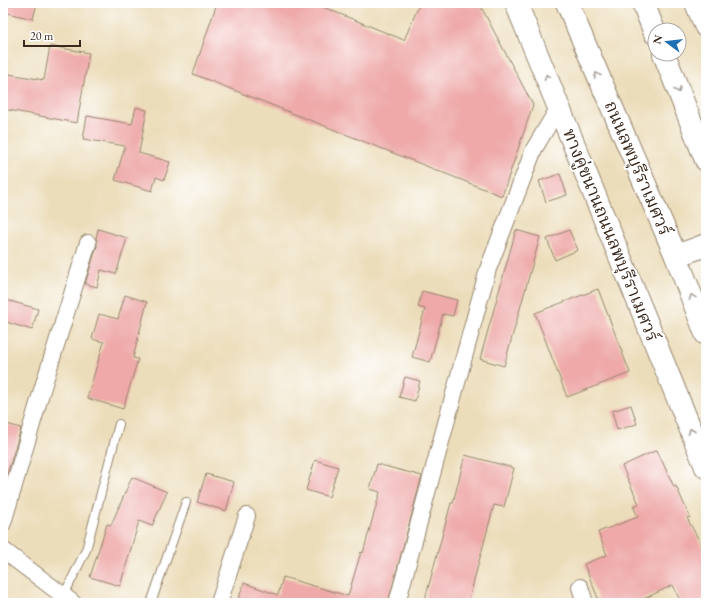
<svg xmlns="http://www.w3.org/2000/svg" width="709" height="606" viewBox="0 0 709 606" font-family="'EB Garamond','Noto Serif Thai',serif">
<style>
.building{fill:#eea9a8}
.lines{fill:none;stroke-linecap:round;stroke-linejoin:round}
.lane-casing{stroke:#94846c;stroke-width:10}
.street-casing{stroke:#94846c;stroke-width:18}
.secondary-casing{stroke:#94846c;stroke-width:24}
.primary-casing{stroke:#94846c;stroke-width:24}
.lane{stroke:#fff;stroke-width:8}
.street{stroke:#fff;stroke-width:16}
.secondary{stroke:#fff;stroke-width:22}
.primary{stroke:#fff;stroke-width:22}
.oneway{stroke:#a79f9a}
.labels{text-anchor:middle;stroke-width:4;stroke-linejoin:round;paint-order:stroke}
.street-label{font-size:18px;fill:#3b2a1e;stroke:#fff}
</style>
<rect width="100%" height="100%" fill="#fff"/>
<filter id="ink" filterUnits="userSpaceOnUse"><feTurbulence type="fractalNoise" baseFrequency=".025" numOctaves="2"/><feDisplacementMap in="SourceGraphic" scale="8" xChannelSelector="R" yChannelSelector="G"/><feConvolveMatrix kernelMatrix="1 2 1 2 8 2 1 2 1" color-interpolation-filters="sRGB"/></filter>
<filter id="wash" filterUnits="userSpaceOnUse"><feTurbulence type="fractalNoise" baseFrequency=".012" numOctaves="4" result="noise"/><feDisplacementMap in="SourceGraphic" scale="16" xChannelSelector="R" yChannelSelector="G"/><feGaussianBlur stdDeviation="0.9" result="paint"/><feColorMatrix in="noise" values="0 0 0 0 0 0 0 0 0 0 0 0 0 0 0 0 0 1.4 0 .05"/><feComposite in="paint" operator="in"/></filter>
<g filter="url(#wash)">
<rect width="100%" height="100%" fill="#ecddba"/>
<g id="blocks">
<g class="building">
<polygon points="3,3 37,3 33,19 3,12"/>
<polygon points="217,3 313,3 404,40 420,3 479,3 533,105 502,196 193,74"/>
<polygon points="50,46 89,53 77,123 3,109 3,73 44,80"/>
<polygon points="136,107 147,110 139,153 170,162 164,180 156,177 152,191 115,180 125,146 83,139 87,116 132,124"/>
<polygon points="560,174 567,195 546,202 539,181"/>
<polygon points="98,229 127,238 116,274 101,270 97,287 85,284 97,246 97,241 96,238"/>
<polygon points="516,230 540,237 504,366 480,359"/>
<polygon points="569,230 578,250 555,260 547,239"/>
<polygon points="598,289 630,373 567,397 535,313"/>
<polygon points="422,291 457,300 453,316 443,314 430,362 412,357 425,309 418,307"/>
<polygon points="125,295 147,302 133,358 138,359 123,409 87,398 104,342 92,339 99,314 118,319"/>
<polygon points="3,299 38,309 32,330 3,321"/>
<polygon points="405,377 420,381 415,401 399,397"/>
<polygon points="631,405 637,424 617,430 612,411"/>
<polygon points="3,423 21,428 6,478 3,477"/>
<polygon points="657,450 674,487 676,486 690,517 687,518 702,546 706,558 706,603 681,603 673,585 635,603 600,603 584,564 607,555 598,532 638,517 633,506 639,504 622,466"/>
<polygon points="465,455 514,468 504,507 494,505 468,603 424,603 451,503 453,503"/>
<polygon points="315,460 338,467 329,497 306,490"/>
<polygon points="377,464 422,476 388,603 237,603 244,583 278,595 283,577 348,596 361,552 363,553 380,492 370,489"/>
<polygon points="206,474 234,482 226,511 197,502"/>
<polygon points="132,477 167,492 152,526 139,521 120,586 90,577 107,524 111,525"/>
</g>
</g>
</g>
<g filter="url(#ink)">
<use href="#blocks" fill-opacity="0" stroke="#94846c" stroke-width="1"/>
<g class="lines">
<g class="lane-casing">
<g id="lane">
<polyline points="64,595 86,550 119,424"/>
<polyline points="151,603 186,502"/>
</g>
</g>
<g class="street-casing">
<g id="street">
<polyline points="3,523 42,390 88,243"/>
<polyline points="3,550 73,603"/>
<polyline points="580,587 585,603"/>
<polyline points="219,603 247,516"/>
<polyline points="397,603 488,269 534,149 559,107"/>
</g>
</g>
<g class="secondary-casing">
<g id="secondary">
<polyline points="516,3 706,467"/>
<polyline points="696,3 706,27"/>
</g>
</g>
<g class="primary-casing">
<g id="primary">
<polyline points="567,3 676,256 706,334"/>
<polyline points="643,3 655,33"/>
<polyline points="664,54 706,160"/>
<polyline points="676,256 706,245"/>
</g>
</g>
<use href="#lane" class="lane"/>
<use href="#street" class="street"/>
<use href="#secondary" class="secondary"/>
<use href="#primary" class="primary"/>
</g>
<defs><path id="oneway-chevron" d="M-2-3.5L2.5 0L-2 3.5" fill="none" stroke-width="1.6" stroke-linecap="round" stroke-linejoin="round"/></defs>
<g class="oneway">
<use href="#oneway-chevron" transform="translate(597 75) rotate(-113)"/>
<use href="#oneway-chevron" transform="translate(547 77) rotate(-112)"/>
<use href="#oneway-chevron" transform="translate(678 90) rotate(68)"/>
<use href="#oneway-chevron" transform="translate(692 297) rotate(-111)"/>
<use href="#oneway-chevron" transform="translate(691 431) rotate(-112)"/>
</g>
</g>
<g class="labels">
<g class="street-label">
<text transform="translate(638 168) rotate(67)" y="6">ถนนลพบุรีราเมศวร์</text>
<text transform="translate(611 235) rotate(68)" y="6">ทางคู่ขนานถนนลพบุรีราเมศวร์</text>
</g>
</g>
<rect width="709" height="606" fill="none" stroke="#fff" stroke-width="16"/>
<g transform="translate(667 42) rotate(285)"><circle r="19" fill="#ffffff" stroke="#b1aaa5"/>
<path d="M0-3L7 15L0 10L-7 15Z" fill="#1f6fb2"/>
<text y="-6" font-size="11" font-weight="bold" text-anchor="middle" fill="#3b2a1e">N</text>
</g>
<path d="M24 40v6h56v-6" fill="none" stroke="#3b2a1e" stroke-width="2"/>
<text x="30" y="40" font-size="12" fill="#3b2a1e" stroke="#ffffff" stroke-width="3" paint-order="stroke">20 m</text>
</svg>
